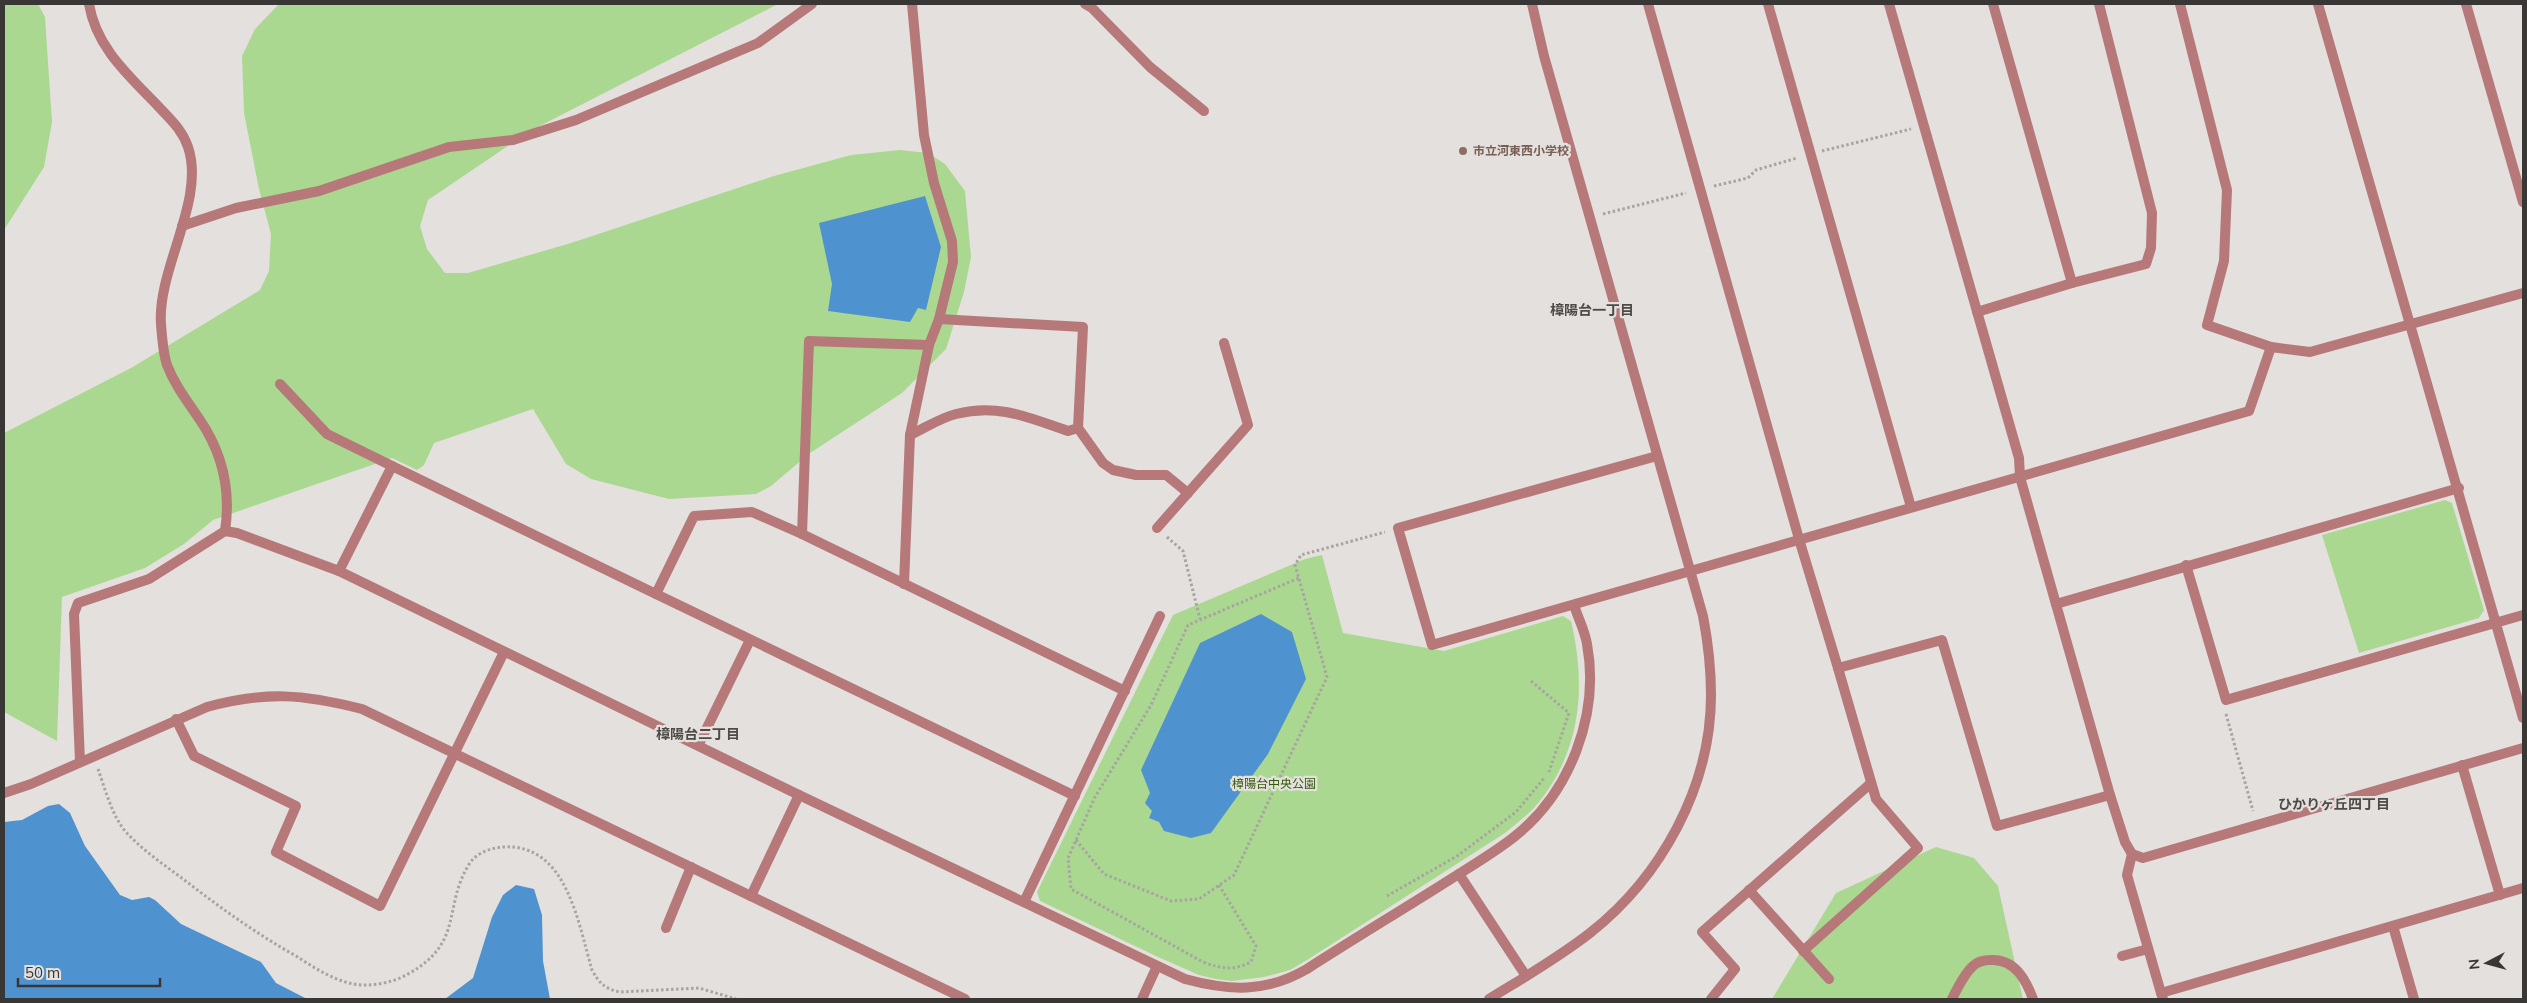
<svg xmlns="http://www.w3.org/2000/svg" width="2527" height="1003" viewBox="0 0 2527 1003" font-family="Mulish,'Noto Sans JP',sans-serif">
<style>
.green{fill:#abd891}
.water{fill:#4f92d0}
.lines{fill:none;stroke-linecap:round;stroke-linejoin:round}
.path{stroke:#a7a4a1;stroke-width:3;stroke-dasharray:2.5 2.5;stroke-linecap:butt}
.service{stroke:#b67878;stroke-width:10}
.minor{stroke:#b67878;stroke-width:10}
.tertiary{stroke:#b67878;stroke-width:10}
.education-dot{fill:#8d6e63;stroke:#e4e0dd;stroke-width:2}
.labels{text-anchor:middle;stroke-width:4.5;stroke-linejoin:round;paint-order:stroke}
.education-label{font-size:12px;font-weight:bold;fill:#785e54;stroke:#e4e0dd;text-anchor:start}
.park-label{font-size:12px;fill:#325c0b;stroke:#e4e0dd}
.neighbourhood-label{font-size:14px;font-weight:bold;fill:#4d4b48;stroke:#e4e0dd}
</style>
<rect width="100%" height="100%" fill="#e4e0dd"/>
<g class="green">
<polygon points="4,4 38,4 45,17 52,122 44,167 4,230"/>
<polygon points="279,4 778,4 530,131 428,200 420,226 427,249 445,273 468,273 571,243 774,176 851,155 900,150 928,153 945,164 965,191 971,257 964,292 946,349 902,393 810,453 771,486 756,494 669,499 591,479 566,464 533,409 434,443 424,465 417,470 392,458 213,520 184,544 145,568 62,597 57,741 4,712 4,433 131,368 260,290 269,271 271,234 259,189 244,113 242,56 255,29"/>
<polygon points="2445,500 2452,503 2484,610 2479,618 2359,653 2322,535"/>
<path d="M1322 555 1343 633 1444 651 1563 616 1571 621C1587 688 1581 754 1534 808 1525 817 1515 825 1505 833L1307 960 1290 970 1264 977 1232 981 1216 979 1199 975 1158 957 1040 901 1037 892 1173 615 1305 559Z"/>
<polygon points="1936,847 1974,858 1998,886 2023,999 1772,999 1836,893"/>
</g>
<g class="water">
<polygon points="925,196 941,247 926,310 918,308 910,322 828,311 832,284 819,223"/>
<polygon points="1261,614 1292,632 1306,679 1268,754 1211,833 1191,838 1164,831 1159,822 1149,818 1152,811 1145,803 1150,793 1141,770 1200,643"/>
<polygon points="59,804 70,813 85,846 120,895 132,900 149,897 155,900 181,924 261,962 276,983 307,999 4,999 4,822 22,820 48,806"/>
<polygon points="516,885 534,889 542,915 543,961 550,999 445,999 473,978 492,917 503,895"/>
</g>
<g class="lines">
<g class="path">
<polyline points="1822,151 1911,129"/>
<polyline points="1714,186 1748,178 1756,170 1797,158"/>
<polyline points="1603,214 1686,193"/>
<polyline points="1167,537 1183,551 1200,619"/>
<polyline points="1531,681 1569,713 1549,772"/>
<polyline points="2226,714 2253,811"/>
<path d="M98 769C105 789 112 815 125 831 143 851 166 866 187 882 222 909 257 934 296 956 313 967 330 978 349 983 367 988 393 983 408 974 464 943 443 908 468 866 475 853 490 848 503 847 567 843 578 923 592 970 599 983 605 989 620 992L699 988 736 999"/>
<polyline points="1076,840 1104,874 1171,901 1199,899 1234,875 1327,677 1295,565 1301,555 1385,532"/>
<path d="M1219 885 1256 946 1251 962C1233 971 1222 969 1203 962L1071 889 1068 858 1076 840 1095 797 1151 705 1188 625 1299 578"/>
<polyline points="1387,896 1457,856 1516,812 1545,777"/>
</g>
<g class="service">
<polyline points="2132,854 2127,875 2161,993"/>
<polyline points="2122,956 2148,949"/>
</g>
<g class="minor">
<path d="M89 4C96 47 128 75 157 105 170 119 182 129 188 147 206 200 157 269 161 324 162 337 163 353 167 365 175 386 188 402 200 420 223 454 231 491 225 531"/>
<polyline points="1085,4 1092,8 1150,67 1204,111"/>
<polyline points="1648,4 1799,539 1838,668 1942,640 1997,826 2110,795"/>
<polyline points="1768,4 1911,507"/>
<polyline points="1889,4 2019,458 2020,477 2110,795 2125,842 2132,854"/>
<polyline points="1993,4 2072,283"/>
<polyline points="2180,4 2227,190 2224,261 2207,325 2271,347 2310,352 2523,293"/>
<polyline points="2318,4 2523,718"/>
<polyline points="2466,4 2523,202"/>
<polyline points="182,226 236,208 319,191 449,147 513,140 576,120 758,43 812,4"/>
<polyline points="1977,312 2072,283 2146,264 2151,248 2152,213 2099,4"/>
<polyline points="280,384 327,434 392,466"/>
<polyline points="1078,428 1103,463 1113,470 1136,475 1166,475 1188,493"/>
<path d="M910 435C925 428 940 418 956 414 999 403 1029 418 1068 431L1078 428 1083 327 939 319"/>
<polyline points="1657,456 1398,528 1432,645 2249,411 2271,347"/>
<polyline points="1157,528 1248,425 1224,343"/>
<polyline points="802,534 809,341 929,345"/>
<polyline points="2186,565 2226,700 2523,615"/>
<polyline points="339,571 392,466 656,594 694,516 752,512 802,534 1125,691"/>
<polyline points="904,584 910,435 929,345 939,319 953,262 952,241 934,183 924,135 912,4"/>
<polyline points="656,594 1075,796"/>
<polyline points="2056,604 2459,488"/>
<polyline points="176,719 194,756 296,806 276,852 380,906 504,652"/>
<polyline points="699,744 750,640"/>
<path d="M80 762 74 614 78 603 149 579 225 531 237 533 339 571 799 795 1185 979C1229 991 1266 993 1307 969 1349 942 1392 916 1435 889 1461 872 1490 856 1514 837 1570 793 1600 715 1587 644 1585 631 1578 618 1574 605"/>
<polyline points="2462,765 2500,895"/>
<polyline points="1459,874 1526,976"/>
<polyline points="1749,890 1829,979"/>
<polyline points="751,896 799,795"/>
<polyline points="1024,902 1160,616"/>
<polyline points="2393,926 2414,999"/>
<polyline points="666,928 691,867"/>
<polyline points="1803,951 1918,848 1876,799 1838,668"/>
<polyline points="1142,999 1157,966"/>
<polyline points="1711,999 1735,969 1702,932 1870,784"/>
<path d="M1952 999C1957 989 1964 974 1973 966 1978 961 1984 960 1991 960 2015 959 2026 980 2033 999"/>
<polyline points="2163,999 2161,993 2523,888"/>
</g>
<g class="tertiary">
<path d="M4 793 31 784 207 707C266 691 303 694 362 709L965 999"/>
<polyline points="2132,854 2143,858 2523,748"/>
<path d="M1489 999C1523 978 1558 958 1590 933 1661 877 1711 787 1711 695 1711 668 1708 642 1703 616L1544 56 1532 4"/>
</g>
</g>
<circle class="education-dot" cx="1463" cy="151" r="5"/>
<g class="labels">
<g class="education-label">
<text x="1473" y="155">市立河東西小学校</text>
</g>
<g class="park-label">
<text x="1274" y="788">樟陽台中央公園</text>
</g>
<g class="neighbourhood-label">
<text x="1592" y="315">樟陽台一丁目</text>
<text x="698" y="739">樟陽台二丁目</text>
<text x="2334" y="809">ひかりヶ丘四丁目</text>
</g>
</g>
<rect width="2527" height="1003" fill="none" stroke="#393736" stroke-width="10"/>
<g transform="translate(2487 963) rotate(264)" stroke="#e4e0dd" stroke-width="4" paint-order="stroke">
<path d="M0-4L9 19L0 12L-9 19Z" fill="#393736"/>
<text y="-8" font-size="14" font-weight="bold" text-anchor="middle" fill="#393736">N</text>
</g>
<path d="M18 978v8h142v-8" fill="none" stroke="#393736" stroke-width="2.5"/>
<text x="25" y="978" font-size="15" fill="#393736" stroke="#e4e0dd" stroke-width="4" paint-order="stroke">50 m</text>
</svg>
